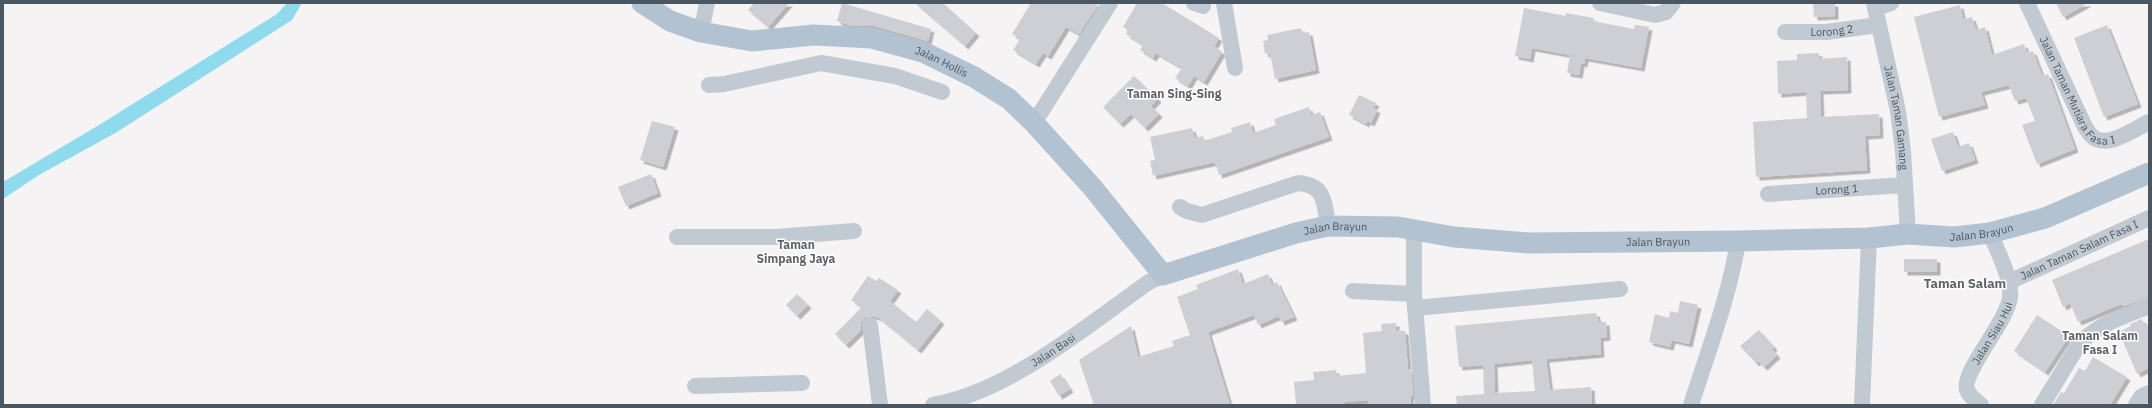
<svg xmlns="http://www.w3.org/2000/svg" width="2152" height="408" viewBox="0 0 2152 408" font-family="'IBM Plex Sans',sans-serif">
<style>
.water{fill:#90daee}
.building{fill:#cdcfd5;fill-rule:evenodd;filter:url(#shadow)}
.lines{fill:none;stroke-linecap:round;stroke-linejoin:round}
.minor{stroke:#c1cad2;stroke-width:16}
.major{stroke:#b3c2d1;stroke-width:21}
.labels{text-anchor:middle;stroke-width:3;stroke-linejoin:round;paint-order:stroke}
.street-label{font-size:11px;fill:#4a5661;stroke:#fff}
.neighbourhood-label{font-size:12px;font-weight:bold;fill:#5f6368;stroke:#fff}
.quarter-label{font-size:13px;font-weight:bold;fill:#5f6368;stroke:#fff}
</style>
<defs>
<filter id="shadow"><feDropShadow dx="3.5" dy="3.5" stdDeviation="0" flood-color="#0004"/></filter>
</defs>
<rect width="100%" height="100%" fill="#f5f3f3"/>
<polygon class="water" points="287,3 302,3 292,20 117,132 39,175 3,199 3,182 99,125 277,14"/>
<g class="building">
<polygon points="754,3 789,3 768,27 748,10"/>
<polygon points="842,3 931,29 928,41 875,26 849,25 837,21"/>
<polygon points="915,3 943,3 976,33 965,46"/>
<polygon points="1031,3 1099,3 1079,34 1066,27 1048,56 1043,53 1036,64 1013,50 1020,39 1012,34"/>
<polygon points="1137,3 1162,3 1219,38 1214,46 1222,52 1204,82 1194,76 1188,86 1175,78 1182,68 1156,53 1153,58 1140,50 1143,45 1126,34 1128,30 1123,27"/>
<polygon points="1813,3 1835,3 1835,16 1814,17"/>
<polygon points="2056,3 2088,3 2063,17"/>
<polygon points="1960,5 1963,19 1972,17 1976,30 1985,27 1992,55 2024,44 2027,53 2033,51 2042,76 2048,74 2075,149 2037,164 2022,125 2035,121 2026,98 2015,101 2009,85 1981,92 1985,105 1939,117 1914,17"/>
<polygon points="1524,8 1566,16 1566,13 1594,18 1593,21 1634,29 1635,25 1649,27 1641,68 1585,58 1584,64 1581,63 1579,75 1567,73 1570,55 1532,48 1530,59 1515,56"/>
<polygon points="2107,25 2138,104 2104,117 2074,38"/>
<polygon points="1301,28 1302,33 1309,32 1316,70 1275,79 1270,53 1265,54 1263,41 1268,40 1267,35"/>
<polygon points="1819,53 1819,59 1847,57 1848,90 1820,91 1821,117 1879,114 1880,135 1865,136 1867,170 1756,177 1753,122 1807,118 1806,92 1778,94 1777,61 1797,60 1797,54"/>
<polygon points="1134,76 1158,99 1151,106 1159,114 1145,128 1131,114 1120,124 1103,107"/>
<polygon points="1359,95 1376,103 1373,108 1377,110 1371,123 1367,121 1366,124 1349,115"/>
<polygon points="1309,107 1311,115 1320,112 1329,137 1219,175 1215,162 1153,176 1150,161 1155,160 1150,137 1192,128 1195,138 1203,136 1204,141 1232,132 1231,128 1250,122 1253,133 1276,125 1274,119"/>
<polygon points="652,121 675,127 663,167 640,160"/>
<polygon points="1953,132 1958,147 1969,143 1975,160 1942,171 1931,139"/>
<polygon points="651,174 658,193 626,206 618,187"/>
<polygon points="2149,239 2149,297 2123,306 2121,304 2078,322 2070,303 2063,307 2052,280"/>
<rect x="1904" y="259" width="33" height="13"/>
<polygon points="1238,269 1243,284 1268,274 1272,285 1277,282 1294,317 1281,322 1279,316 1258,325 1254,315 1208,332 1230,405 1094,405 1079,360 1131,326 1138,357 1174,346 1172,341 1190,335 1177,297 1198,289 1196,285"/>
<polygon points="868,276 876,281 879,278 898,290 890,301 916,322 927,309 941,321 918,350 879,318 873,316 864,318 861,322 861,330 846,345 835,334 862,307 851,300"/>
<polygon points="797,294 808,305 797,316 786,305"/>
<polygon points="1680,301 1698,305 1689,344 1672,340 1670,347 1649,342 1655,314 1669,318 1670,311 1678,313"/>
<path d="M1596 313 1599 322H1606L1607 337 1600 338 1601 354 1546 359 1550 390 1591 387 1592 405H1457L1456 396 1484 394 1483 365 1459 367 1455 326ZM1532 360 1535 391 1495 393 1494 364Z"/>
<polygon points="2037,315 2069,336 2045,372 2014,351"/>
<polygon points="2142,319 2145,326 2149,324 2149,368 2137,374 2119,332 2131,326 2130,324"/>
<polygon points="1396,323 1396,330 1405,331 1408,369 1411,369 1413,396 1410,396 1411,405 1369,405 1368,400 1344,402 1345,405 1296,405 1294,382 1314,380 1313,372 1336,370 1337,376 1366,373 1363,333 1382,331 1381,324"/>
<polygon points="1759,330 1774,347 1772,349 1777,355 1764,367 1758,361 1756,363 1740,346"/>
<polygon points="2093,357 2127,377 2110,405 2053,405 2061,392 2064,393 2079,368 2085,371"/>
<polygon points="1060,374 1070,389 1059,396 1050,381"/>
</g>
<g class="lines">
<g class="minor">
<polyline points="1194,3 1203,6"/>
<polyline points="1224,3 1235,68"/>
<polyline points="1600,3 1655,15 1666,12 1673,3"/>
<path id="s1" d="M1874 3 1898 111 1903 151 1908 234"/>
<path id="s2" d="M2027 3 2085 127C2088 131 2091 137 2096 139 2111 146 2135 129 2149 122"/>
<polyline points="1875,8 1891,3"/>
<polyline points="701,32 707,3"/>
<path id="s3" d="M1785 32H1826L1878 25"/>
<polyline points="709,85 724,84 821,63 895,76 942,92"/>
<polyline points="1034,123 1110,3"/>
<path id="s4" d="M1768 194 1905 185"/>
<path d="M1180 207 1187 211 1202 215 1298 183C1326 185 1324 203 1328 226"/>
<polyline points="1414,229 1414,294 1423,405"/>
<polyline points="677,237 775,237 854,231"/>
<path id="s5" d="M2009 282 2149 218"/>
<polyline points="1353,291 1414,294"/>
<polyline points="1415,308 1620,289"/>
<polyline points="870,325 880,405"/>
<polyline points="695,386 802,383"/>
<path id="s6" d="M933 405C1009 392 1086 326 1149 282L1163 275"/>
<path d="M1691 405C1708 351 1729 298 1738 241"/>
<polyline points="1862,405 1869,238"/>
<path id="s7" d="M1981 405C1976 401 1970 397 1967 390 1961 372 2007 323 2010 297 2012 279 1997 250 1990 233"/>
<path d="M2042 405 2079 344C2098 324 2125 316 2149 306"/>
<polyline points="2136,405 2141,397 2149,393"/>
</g>
<path class="major" id="s8" d="M642 3 670 21 701 32 752 41 814 35 872 38 923 52 974 77 1009 99 1034 123 1093 188 1163 275 1296 233 1328 226 1398 227 1454 237 1529 243 1738 241 1869 238 1908 234 1954 237 1990 233 2045 218 2149 173"/>
</g>
<g class="labels">
<g class="street-label">
<text dy="4" stroke="none"><textPath href="#s3" startOffset="47">Lorong 2</textPath></text>
<text dy="4" stroke="none"><textPath href="#s8" startOffset="312">Jalan Hollis</textPath></text>
<text dy="4" stroke="none"><textPath href="#s2" startOffset="105">Jalan Taman Mutiara Fasa I</textPath></text>
<text dy="4" stroke="none"><textPath href="#s1" startOffset="117">Jalan Taman Gamang</textPath></text>
<text dy="4" stroke="none"><textPath href="#s4" startOffset="69">Lorong 1</textPath></text>
<text dy="4" stroke="none"><textPath href="#s8" startOffset="803">Jalan Brayun</textPath></text>
<text dy="4" stroke="none"><textPath href="#s8" startOffset="1451">Jalan Brayun</textPath></text>
<text dy="4" stroke="none"><textPath href="#s8" startOffset="1127">Jalan Brayun</textPath></text>
<text dy="4" stroke="none"><textPath href="#s5" startOffset="77">Jalan Taman Salam Fasa I</textPath></text>
<text dy="4" stroke="none"><textPath href="#s7" startOffset="84">Jalan Siau Hui</textPath></text>
<text dy="4" stroke="none"><textPath href="#s6" startOffset="133">Jalan Basi</textPath></text>
</g>
<g class="neighbourhood-label">
<text x="1174" y="98">Taman Sing-Sing</text>
<text x="796" y="249">Taman<tspan x="796" dy="14">Simpang Jaya</tspan></text>
<text x="2100" y="340">Taman Salam<tspan x="2100" dy="14">Fasa I</tspan></text>
</g>
<g class="quarter-label">
<text x="1965" y="288">Taman Salam</text>
</g>
</g>
<rect width="2152" height="408" fill="none" stroke="#4a5661" stroke-width="8"/>
</svg>
